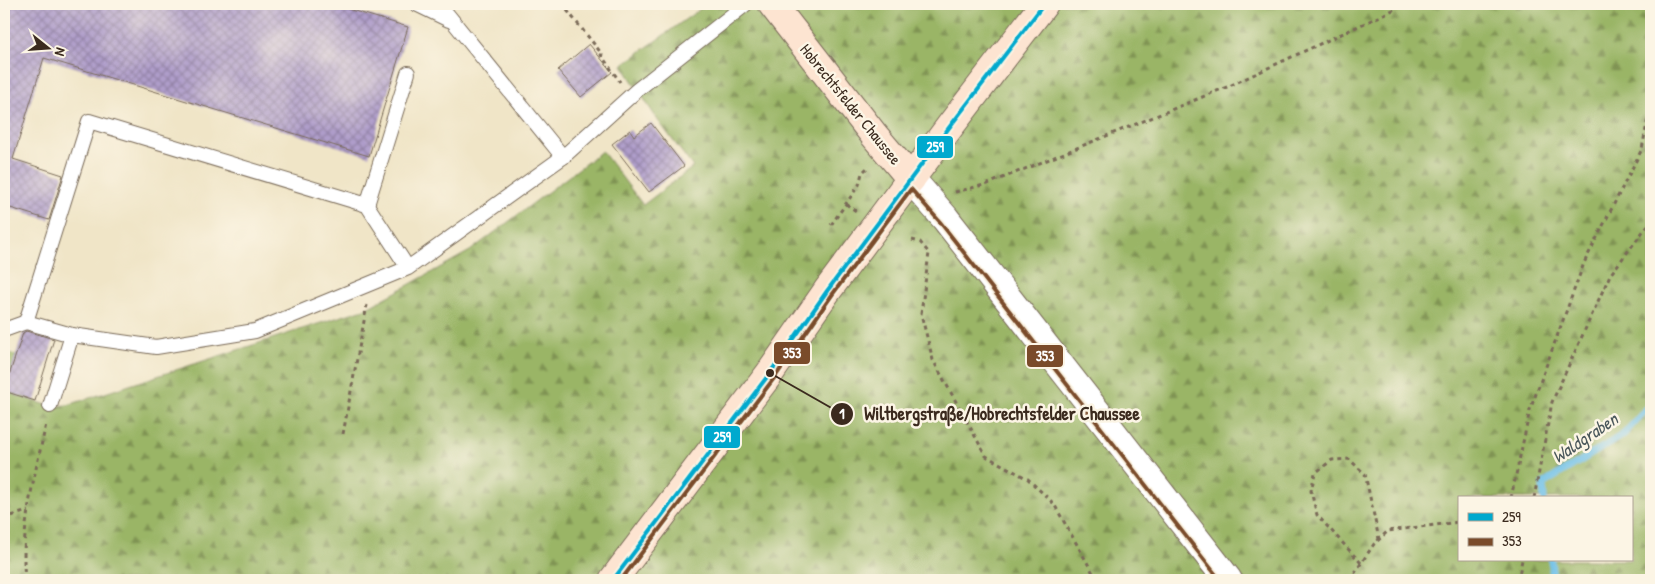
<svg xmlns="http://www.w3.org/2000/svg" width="1655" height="584" viewBox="0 0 1655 584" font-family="'Patrick Hand',sans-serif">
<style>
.forest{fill:url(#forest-firs);stroke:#6a7042;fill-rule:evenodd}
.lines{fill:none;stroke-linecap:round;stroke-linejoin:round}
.stream{stroke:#6cbfe8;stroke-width:7}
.building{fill:url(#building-cross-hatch)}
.service-casing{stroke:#7a6b59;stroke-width:16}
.tertiary-casing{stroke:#7a6b59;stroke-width:30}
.secondary-casing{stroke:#7a6b59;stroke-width:30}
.path{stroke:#7a6b59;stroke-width:3;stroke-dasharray:4 4;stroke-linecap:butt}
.service{stroke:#fff;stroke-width:14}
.tertiary{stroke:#fff;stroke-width:28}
.secondary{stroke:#fde4d1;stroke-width:28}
.bus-1-casing{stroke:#fcf5e5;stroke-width:8}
.bus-2-casing{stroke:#fcf5e5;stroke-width:8}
.bus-1{stroke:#00a9ce;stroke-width:4}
.bus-2{stroke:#7a4b2a;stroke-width:4}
.labels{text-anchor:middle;stroke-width:5;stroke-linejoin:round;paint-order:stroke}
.street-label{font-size:16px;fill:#3b2a1e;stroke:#fcf5e5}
.water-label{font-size:18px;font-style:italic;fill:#4a575b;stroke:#fcf5e5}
.leader{fill:none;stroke:#3b2a1e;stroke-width:2}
.callout-dot{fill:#3b2a1e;stroke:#fcf5e5;stroke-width:2}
.mark-label{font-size:15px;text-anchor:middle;font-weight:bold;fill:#fff}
.callout-label{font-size:18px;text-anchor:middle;font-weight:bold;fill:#3b2a1e;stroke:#fcf5e5;stroke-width:5;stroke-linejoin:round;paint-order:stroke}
.line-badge{stroke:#fcf5e5;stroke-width:2}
.badge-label{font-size:14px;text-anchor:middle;font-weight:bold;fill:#fff}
</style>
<defs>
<pattern id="forest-firs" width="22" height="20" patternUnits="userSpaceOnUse" patternTransform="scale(1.25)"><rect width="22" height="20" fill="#9ab566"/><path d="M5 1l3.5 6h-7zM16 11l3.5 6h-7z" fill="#7f9353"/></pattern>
<pattern id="building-cross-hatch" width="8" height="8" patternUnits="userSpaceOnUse" patternTransform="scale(1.25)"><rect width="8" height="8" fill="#af9dca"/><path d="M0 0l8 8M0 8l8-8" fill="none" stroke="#9080a3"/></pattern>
</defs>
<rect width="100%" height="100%" fill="#fcf5e5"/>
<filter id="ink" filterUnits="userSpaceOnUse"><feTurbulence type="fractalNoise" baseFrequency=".02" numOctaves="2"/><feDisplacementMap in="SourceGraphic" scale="10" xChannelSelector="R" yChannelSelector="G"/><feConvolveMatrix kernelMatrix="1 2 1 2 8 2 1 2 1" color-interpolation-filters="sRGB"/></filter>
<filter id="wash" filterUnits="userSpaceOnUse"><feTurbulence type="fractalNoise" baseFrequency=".0096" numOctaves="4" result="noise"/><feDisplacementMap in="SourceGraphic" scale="20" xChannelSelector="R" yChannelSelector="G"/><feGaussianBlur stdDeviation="1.12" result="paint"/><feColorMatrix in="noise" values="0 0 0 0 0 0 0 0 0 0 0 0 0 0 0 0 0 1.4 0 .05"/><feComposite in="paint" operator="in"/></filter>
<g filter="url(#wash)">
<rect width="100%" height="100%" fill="#f0e5c7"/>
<path class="forest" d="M707 4H1651V580H4V352L16 355 4 391 50 406 68 405 367 308 470 251 602 151 643 205 693 167 657 119 622 65ZM1459 498H1631V560H1459Z"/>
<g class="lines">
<g class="stream">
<polyline points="1544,498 1543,484 1624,434 1651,404"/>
<polyline points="1551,560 1553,580"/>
</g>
</g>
<g id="blocks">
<g class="building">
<polygon points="4,4 331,4 408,27 369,156 44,58 13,159 63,175 49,220 4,206"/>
<polygon points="589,44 612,72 581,97 558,70"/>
<polygon points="651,123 684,166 649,192 612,144 630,130 634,136"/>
<polygon points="26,331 54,339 35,401 4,391 23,333"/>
</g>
</g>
</g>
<g filter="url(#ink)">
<use href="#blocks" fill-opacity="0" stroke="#7a6b59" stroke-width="1"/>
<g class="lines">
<g class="service-casing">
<g id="service">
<polyline points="416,4 449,20"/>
<polyline points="439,4 563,157"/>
<polyline points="367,205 408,73"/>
<polyline points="408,268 367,205 89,121 26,322 72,335 156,347 255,331 408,268 563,157 637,90 746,4"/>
<polyline points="4,330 26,322"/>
<polyline points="50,406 72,335"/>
</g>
</g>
<g class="tertiary-casing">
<polyline id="tertiary" points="911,179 945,218 1228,580"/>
</g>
<g class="secondary-casing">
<g id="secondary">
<polyline points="772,4 874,135 911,179"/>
<polyline points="613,580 770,373 827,291 951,125 1044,4"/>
</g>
</g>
<g class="path">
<polyline points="562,4 602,54 601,55 620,82"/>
<polyline points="955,192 988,184 1227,87 1406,4"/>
<polyline points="846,204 856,211"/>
<polyline points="831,225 859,185 862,173 868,167"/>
<polyline points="912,240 920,242 929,253 921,314 933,360 986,456 1028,479 1054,504 1097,580"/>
<polyline points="343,434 367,305"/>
<polyline points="1511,498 1530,410 1584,263 1642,149 1651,103"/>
<polyline points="1534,498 1552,402 1610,275 1651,221"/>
<polyline points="4,518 28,511"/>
<polyline points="1361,563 1317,515 1311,491 1315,473 1332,460 1349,459 1365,474 1379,539"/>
<path d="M25 580C20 527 35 475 46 424"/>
<polyline points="1350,580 1374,544 1388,531 1459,522"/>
<polyline points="1518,580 1522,560"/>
</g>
<use href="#service" class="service"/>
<use href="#tertiary" class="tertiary"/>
<use href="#secondary" class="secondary"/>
<g class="bus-1-casing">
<polyline id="bus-1" points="613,580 770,373 827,291 951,125 1044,4"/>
</g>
<g class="bus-2-casing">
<polyline id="bus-2" points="621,580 775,377 832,295 911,189 940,222 1220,580"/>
</g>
<use href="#bus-1" class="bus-1"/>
<use href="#bus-2" class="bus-2"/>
</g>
</g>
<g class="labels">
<g class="street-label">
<text transform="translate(851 104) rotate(51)" y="6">Hobrechtsfelder Chaussee</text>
</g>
<g class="water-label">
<text transform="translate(1585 438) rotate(-34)" y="6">Waldgraben</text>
</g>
</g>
<path class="leader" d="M770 373L842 414"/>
<g class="callout-dot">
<circle cx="770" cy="373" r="5"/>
<circle cx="842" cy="414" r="12"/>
</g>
<g class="mark-label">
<text x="842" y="419">1</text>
</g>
<g class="callout-label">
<text x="1002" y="420">Wiltbergstraße/Hobrechtsfelder Chaussee</text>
</g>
<g class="line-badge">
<rect x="916" y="135" width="38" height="24" rx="5" fill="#00a9ce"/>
<rect x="773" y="341" width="38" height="24" rx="5" fill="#7a4b2a"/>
<rect x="1026" y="344" width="38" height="24" rx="5" fill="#7a4b2a"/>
<rect x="703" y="425" width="38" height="24" rx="5" fill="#00a9ce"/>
</g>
<g class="badge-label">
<text x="935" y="152">259</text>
<text x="792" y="358">353</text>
<text x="1045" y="361">353</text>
<text x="722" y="442">259</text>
</g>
<rect width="1655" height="584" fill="none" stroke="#fcf5e5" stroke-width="20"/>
<rect x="1458" y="496" width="175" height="65" fill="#fcf5e5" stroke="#afa495"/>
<rect x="1468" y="513" width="25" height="8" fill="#00a9ce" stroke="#afa495"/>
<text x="1502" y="522" font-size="15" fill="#3b2a1e">259</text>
<rect x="1468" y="538" width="25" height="8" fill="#7a4b2a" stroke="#afa495"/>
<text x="1502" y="546" font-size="15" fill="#3b2a1e">353</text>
<g transform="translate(48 48) rotate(107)" stroke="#fcf5e5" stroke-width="4" paint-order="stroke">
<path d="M0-4L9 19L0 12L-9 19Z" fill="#3b2a1e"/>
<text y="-8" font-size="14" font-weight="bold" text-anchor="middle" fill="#3b2a1e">N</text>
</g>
</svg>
